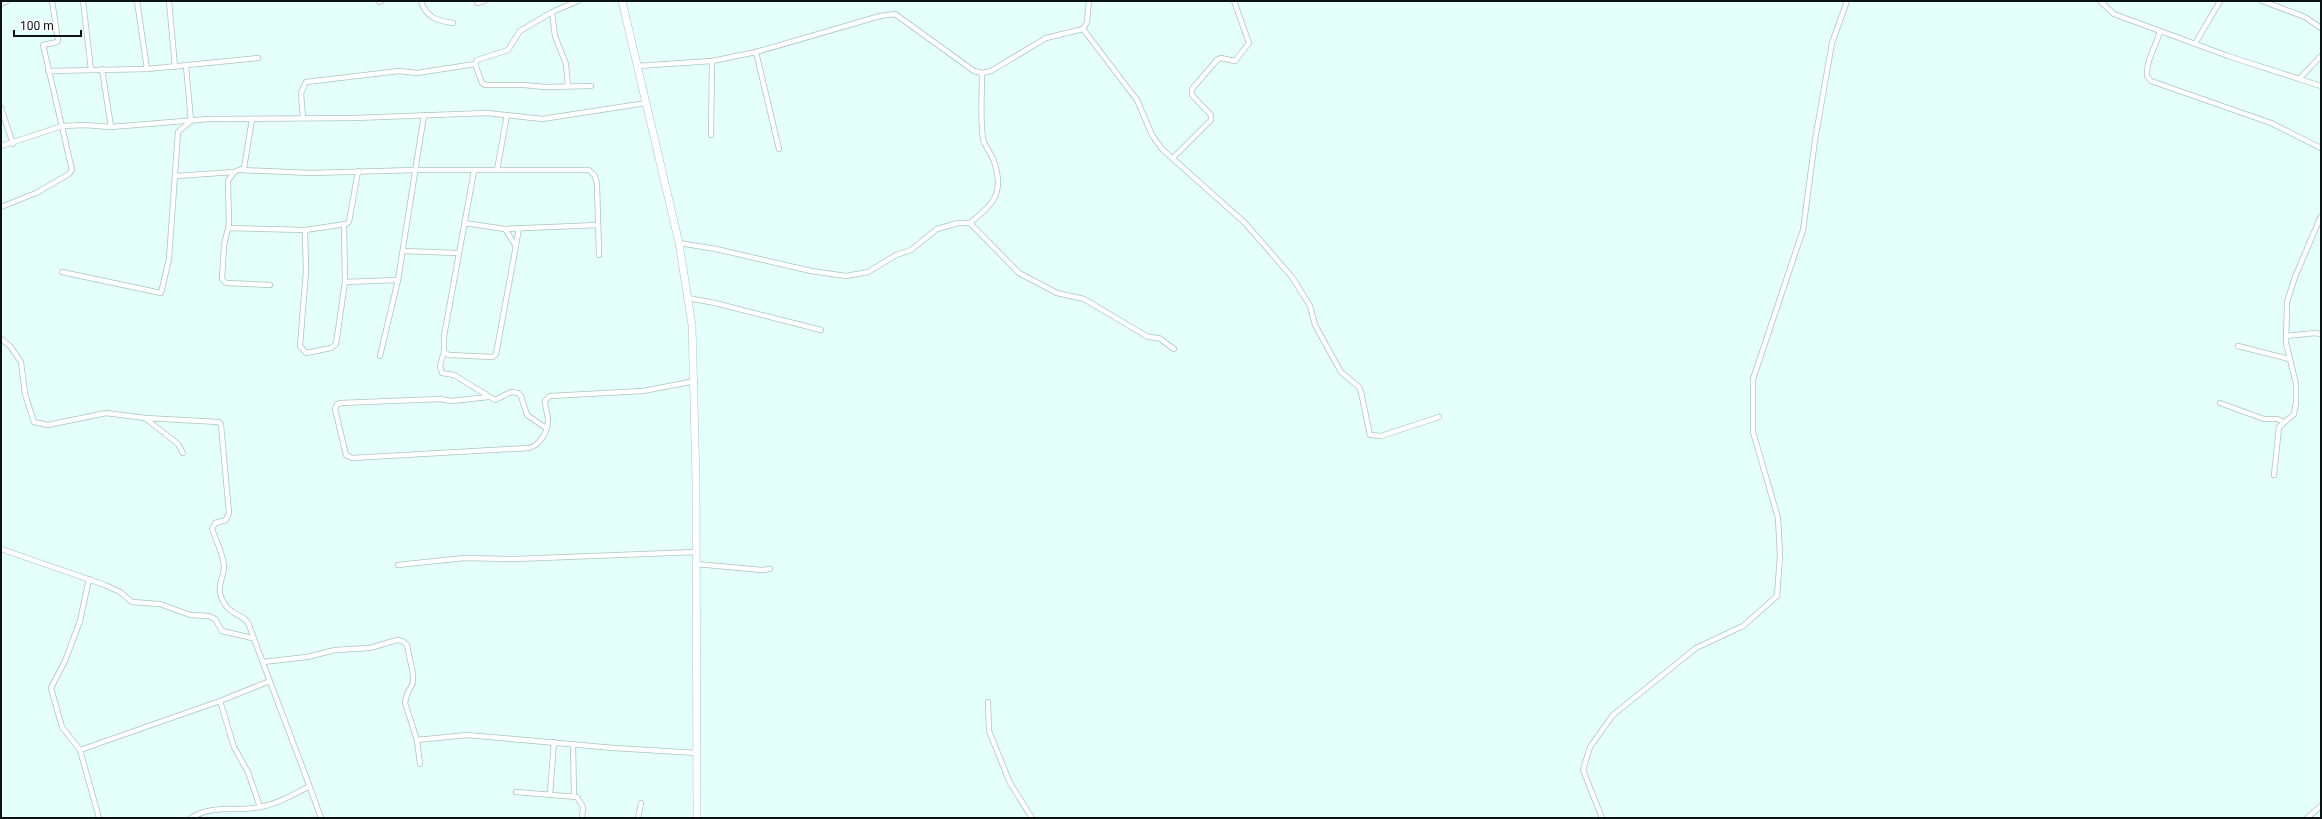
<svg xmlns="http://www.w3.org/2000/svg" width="2322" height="819" viewBox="0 0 2322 819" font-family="Roboto,sans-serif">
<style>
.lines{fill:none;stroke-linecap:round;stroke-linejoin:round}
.minor-casing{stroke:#acc4c1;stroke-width:6}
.secondary-casing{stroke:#acc4c1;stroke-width:8}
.minor{stroke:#fff;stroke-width:4.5}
.secondary{stroke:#fff;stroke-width:7}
</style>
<rect width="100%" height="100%" fill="#e5fffb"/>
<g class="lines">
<g class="minor-casing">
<g id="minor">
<polyline points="83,1 91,70"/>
<polyline points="137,1 147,69"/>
<polyline points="169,1 175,67"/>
<path d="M421 1C426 17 437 21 453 23"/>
<polyline points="2100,1 2114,14 2228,56 2321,86"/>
<polyline points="2262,1 2305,17 2321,28"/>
<polyline points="379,2 381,1"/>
<polyline points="477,3 484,1"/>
<polyline points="1,4 7,1"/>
<polyline points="552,12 555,36 566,64 568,86"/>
<polyline points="1083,29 1137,100 1152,135 1162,149 1245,223 1292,277 1310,306 1315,325 1341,372 1359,387 1361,392 1370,435 1381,436 1439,417"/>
<path d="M2160 31C2156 47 2146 60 2147 76L2151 81 2271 123 2321 148"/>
<polyline points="2195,44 2220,1"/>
<polyline points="756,52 779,149"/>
<polyline points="475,64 482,83 485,85 524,85 545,87 591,86"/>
<polyline points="637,66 712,61 756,52 880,16 895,14 974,71 982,73 991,71 1046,38 1083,29 1087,22 1089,1"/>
<polyline points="102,69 111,127"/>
<polyline points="48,71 147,69 258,58"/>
<polyline points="2299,79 2321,56"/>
<polyline points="1,108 13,144"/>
<polyline points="303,118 301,93 306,82 399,71 417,73 475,64 477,60 508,50 520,31 552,12 578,1"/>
<polyline points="252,119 244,168 234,172 228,181 229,224 224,245 222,279 226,283 270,285"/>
<polyline points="711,135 712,61"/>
<polyline points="1,146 62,126 84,125 111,127 209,119 354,118 487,113 542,119 646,103"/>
<polyline points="1173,158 1211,120 1211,115 1192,95 1192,89 1217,60 1221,58 1235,61 1249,43 1234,1"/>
<polyline points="241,170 311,173 415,170 589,170 595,176 597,184 599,255"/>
<polyline points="497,170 507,115"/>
<polyline points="176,176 234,172"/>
<polyline points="1,207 36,193 69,174 72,170 43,45 57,42 58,40 52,1"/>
<polyline points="464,223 505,229 516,246 496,354 493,357 449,355 444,352 444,336 474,171"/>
<path d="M970 223C993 204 1005 194 994 161 991 153 985 147 983 139 980 118 982 95 982 73"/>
<polyline points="228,228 305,230 346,224 349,222 358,171"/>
<polyline points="505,229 598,225"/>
<polyline points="305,230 306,271 300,346 306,353 331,348 336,344 345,282 344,225"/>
<polyline points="679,243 716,249 811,271 846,276 868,272 896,255 911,250 937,229 958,223 970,223 1019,273 1057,293 1084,299 1148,337 1159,338 1174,349"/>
<polyline points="516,245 519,228"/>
<polyline points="403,251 458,253"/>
<polyline points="62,272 161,293 169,259 178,132 191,121 186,66"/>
<polyline points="345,282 398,280"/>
<polyline points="688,298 715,303 821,330"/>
<polyline points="2286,336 2315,333 2321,334"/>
<polyline points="1,339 10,346 21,362 25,394 34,422 48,425 106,413 145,418 178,444 183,453"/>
<polyline points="2238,346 2289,359"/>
<polyline points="444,352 440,366 442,373 454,375 495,400 511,392 518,393 521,396 527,415 546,428"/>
<polyline points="380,356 398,280 424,115"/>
<path d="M488 397 452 401 440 399 341 403 337 404 335 409 346 455 352 458 529 448C540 445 548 432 548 420 548 414 545 408 545 401L550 396 643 391 695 381"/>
<polyline points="2220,403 2264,419 2277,419 2284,422"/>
<path d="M145 418 219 422 221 425 229 513 226 520 215 523 212 529C216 540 223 554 224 566 224 575 218 585 220 593 226 617 245 613 249 625 272 689 298 753 321 818"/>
<polyline points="2274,475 2279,427 2294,414 2296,403 2296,384 2286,343 2287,302 2295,277 2321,216"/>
<polyline points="1,549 105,585 120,592 132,602 160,604 190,615 209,616 215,619 222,631 252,638"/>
<polyline points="696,564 762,570 770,569"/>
<polyline points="398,565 464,558 515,559 696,552"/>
<polyline points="89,579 80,621 65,661 51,688 62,727 80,750 99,818"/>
<polyline points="263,662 307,657 335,650 370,648 397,640 402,641 407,645 413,674 413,683 407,694 405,703 417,740 420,764"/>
<polyline points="220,701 234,747 248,772 260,807"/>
<polyline points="988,702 989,731 1010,783 1032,818"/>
<polyline points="417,740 467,735 614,748 697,753"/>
<polyline points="573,744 574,796"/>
<polyline points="80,750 220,701 270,681"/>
<polyline points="516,792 577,797 583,807 582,818"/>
<polyline points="550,794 554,742"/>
<path d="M191 818C213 804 236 812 260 807 277 804 293 795 308 787"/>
<polyline points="638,818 641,803"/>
<polyline points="1602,818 1583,770 1590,747 1613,715 1696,648 1743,626 1777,596 1780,555 1778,518 1753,432 1753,379 1803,230 1815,140 1832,43 1847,1"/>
<polyline points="2307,818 2321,806"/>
</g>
</g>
<g class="secondary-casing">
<polyline id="secondary" points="622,1 679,243 692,325 696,480 697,818"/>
</g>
<use href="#minor" class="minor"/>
<use href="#secondary" class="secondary"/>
</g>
<rect width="2322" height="819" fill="none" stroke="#0a1312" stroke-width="4"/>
<path d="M14 30v6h67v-6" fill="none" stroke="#0a1312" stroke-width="2"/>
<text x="20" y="30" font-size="12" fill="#0a1312" stroke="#ffffff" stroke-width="3" paint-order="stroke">100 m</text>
</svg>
